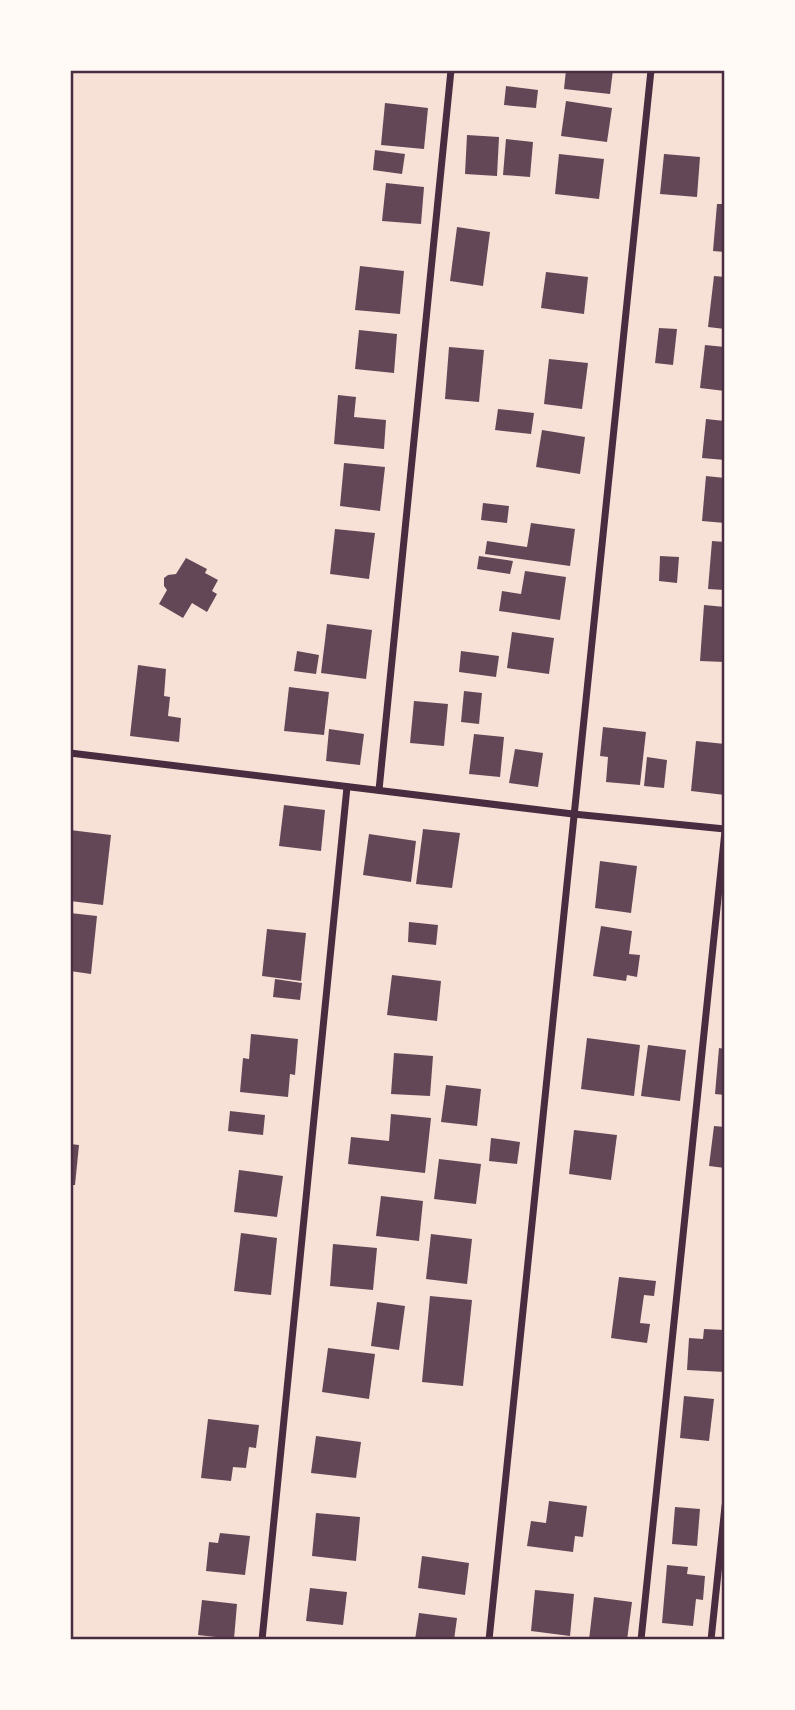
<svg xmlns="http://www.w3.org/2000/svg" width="795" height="1710" viewBox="0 0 795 1710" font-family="Lato,sans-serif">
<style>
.building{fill:#644757}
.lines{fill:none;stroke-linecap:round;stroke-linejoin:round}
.minor{stroke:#4a2c40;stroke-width:7}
.neatline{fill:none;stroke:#4a2c40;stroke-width:2.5}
</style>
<rect width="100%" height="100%" fill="#f7e1d7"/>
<g class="building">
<polygon points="566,70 613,70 610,94 564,89"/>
<polygon points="506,86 538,90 536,108 504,105"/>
<polygon points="566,101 612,108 607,142 561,136"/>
<polygon points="385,103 428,108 424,149 381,145"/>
<polygon points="467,135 499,137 497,176 465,174"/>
<polygon points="506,139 533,142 530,177 503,175"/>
<polygon points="375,150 405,154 402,174 373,170"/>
<polygon points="559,154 604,159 599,199 555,194"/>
<polygon points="664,154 700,157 697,197 660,194"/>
<polygon points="386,183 424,187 421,224 382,221"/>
<polygon points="717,204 725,204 725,252 713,251"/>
<polygon points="457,227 490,232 483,286 450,281"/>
<polygon points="360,266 404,271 400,314 355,310"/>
<polygon points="546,272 588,277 584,314 541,308"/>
<polygon points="714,276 725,277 725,329 708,327"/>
<polygon points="659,328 677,329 673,365 655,363"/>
<polygon points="359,330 397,334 394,373 355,369"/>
<polygon points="705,345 725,347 725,391 700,388"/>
<polygon points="449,347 484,350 479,402 445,399"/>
<polygon points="549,359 588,363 582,409 544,404"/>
<polygon points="338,395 356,397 354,417 386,420 384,449 334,444"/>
<polygon points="498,409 534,413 531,434 495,430"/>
<polygon points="706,419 725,421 725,460 702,458"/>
<polygon points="542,430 585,437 580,474 536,467"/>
<polygon points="344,463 385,467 380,511 340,506"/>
<polygon points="706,476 725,478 725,523 702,521"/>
<polygon points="483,503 509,506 507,523 481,520"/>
<polygon points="531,523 575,529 570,566 485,554 487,541 527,547"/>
<polygon points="335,529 375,533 369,579 330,574"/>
<polygon points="712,541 725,542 725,590 708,589"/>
<polygon points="479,556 513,561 510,574 477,569"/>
<polygon points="660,556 679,557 677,583 659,581"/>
<polygon points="186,558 207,569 205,573 218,580 212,591 217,594 207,612 192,603 183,618 159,604 167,590 164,586 164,578 168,575 176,574"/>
<polygon points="525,571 566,577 560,620 499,611 502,591 521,594"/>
<polygon points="704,605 725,607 725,662 700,661"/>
<polygon points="327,624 372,630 366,679 321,673"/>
<polygon points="512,632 554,638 549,674 507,668"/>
<polygon points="297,651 319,655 316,674 294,671"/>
<polygon points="461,651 499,656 496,677 459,672"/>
<polygon points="138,665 166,669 164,696 170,697 168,716 181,718 179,742 130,736"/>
<polygon points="289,687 329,692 324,735 284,731"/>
<polygon points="464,691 482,693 479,724 461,722"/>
<polygon points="414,701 448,704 444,746 410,743"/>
<polygon points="603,727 646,732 640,785 606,782 608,757 600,756"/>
<polygon points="329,729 364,734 360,765 326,761"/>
<polygon points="474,734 504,737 500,777 469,774"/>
<polygon points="696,741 725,744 725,795 691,791"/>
<polygon points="515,749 543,753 538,787 509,783"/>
<polygon points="647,757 667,760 664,788 644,786"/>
<polygon points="284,805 325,810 321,851 279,846"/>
<polygon points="423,829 460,833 452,888 416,884"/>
<polygon points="70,830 111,835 103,905 70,901"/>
<polygon points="369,834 416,841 411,882 363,875"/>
<polygon points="600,861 637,866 631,913 595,908"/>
<polygon points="70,913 97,916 91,974 70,971"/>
<polygon points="409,922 438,925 436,945 408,942"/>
<polygon points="601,926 632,931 629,954 640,955 637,977 627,975 626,981 593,976"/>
<polygon points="267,929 306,933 301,981 262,976"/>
<polygon points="392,975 441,981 437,1021 387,1015"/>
<polygon points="275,979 302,983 300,1000 273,997"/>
<polygon points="251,1034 298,1039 295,1075 290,1074 288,1097 240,1092 243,1058 249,1059"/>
<polygon points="587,1038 640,1045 634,1096 581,1089"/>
<polygon points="648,1045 686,1050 680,1101 641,1096"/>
<polygon points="719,1048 725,1049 725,1095 715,1094"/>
<polygon points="394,1053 433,1056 430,1096 391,1094"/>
<polygon points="446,1085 481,1089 477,1126 441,1122"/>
<polygon points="230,1111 265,1115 263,1135 228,1131"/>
<polygon points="391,1114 431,1118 425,1173 348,1164 351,1137 389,1141"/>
<polygon points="714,1126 725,1127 725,1168 709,1166"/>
<polygon points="574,1130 617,1135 611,1180 569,1174"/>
<polygon points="491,1138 520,1142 517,1164 489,1161"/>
<polygon points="70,1144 79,1145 75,1185 70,1185"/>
<polygon points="439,1159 481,1164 476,1204 434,1199"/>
<polygon points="239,1170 283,1176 277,1217 234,1212"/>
<polygon points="381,1196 423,1201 419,1241 376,1236"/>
<polygon points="241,1233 277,1238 271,1295 234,1291"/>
<polygon points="431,1234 472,1239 467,1284 426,1279"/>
<polygon points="333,1244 377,1248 373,1290 330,1286"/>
<polygon points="619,1277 656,1281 654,1296 644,1295 640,1323 650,1324 647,1343 611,1338"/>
<polygon points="430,1296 472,1300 463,1386 422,1382"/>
<polygon points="377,1302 405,1306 399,1350 371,1346"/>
<polygon points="704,1329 725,1330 725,1372 687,1370 689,1338 703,1339"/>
<polygon points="328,1348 375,1354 369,1399 322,1392"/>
<polygon points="684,1396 714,1399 709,1441 680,1438"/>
<polygon points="208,1419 259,1425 256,1448 249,1447 246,1468 233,1467 231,1481 201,1478"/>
<polygon points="316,1436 361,1442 356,1478 311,1473"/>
<polygon points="549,1501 587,1506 583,1537 575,1536 573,1552 527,1546 531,1521 546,1523"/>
<polygon points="675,1507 700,1509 697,1546 672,1544"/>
<polygon points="316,1513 360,1517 356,1561 312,1556"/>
<polygon points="220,1533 250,1536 245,1575 206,1571 209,1542 218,1543"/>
<polygon points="422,1556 469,1563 465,1595 418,1588"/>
<polygon points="667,1565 688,1567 687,1574 705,1576 703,1600 696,1599 693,1626 662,1623"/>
<polygon points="310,1588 347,1592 343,1625 306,1621"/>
<polygon points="535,1590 574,1594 570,1636 531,1631"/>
<polygon points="594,1597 632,1602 627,1640 589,1640"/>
<polygon points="202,1600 237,1604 234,1639 198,1635"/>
<polygon points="419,1613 457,1618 454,1640 415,1640"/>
</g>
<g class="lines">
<g class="minor">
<polyline points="70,753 573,814 725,829"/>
<polyline points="379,790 451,70"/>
<polyline points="262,1640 347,787"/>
<polyline points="489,1640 651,70"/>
<polyline points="641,1640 725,831"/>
<polyline points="711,1640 725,1506"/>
</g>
</g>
<rect width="795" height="1710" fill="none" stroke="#fffaf5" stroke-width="144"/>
<rect x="72" y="72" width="651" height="1566" class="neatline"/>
</svg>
